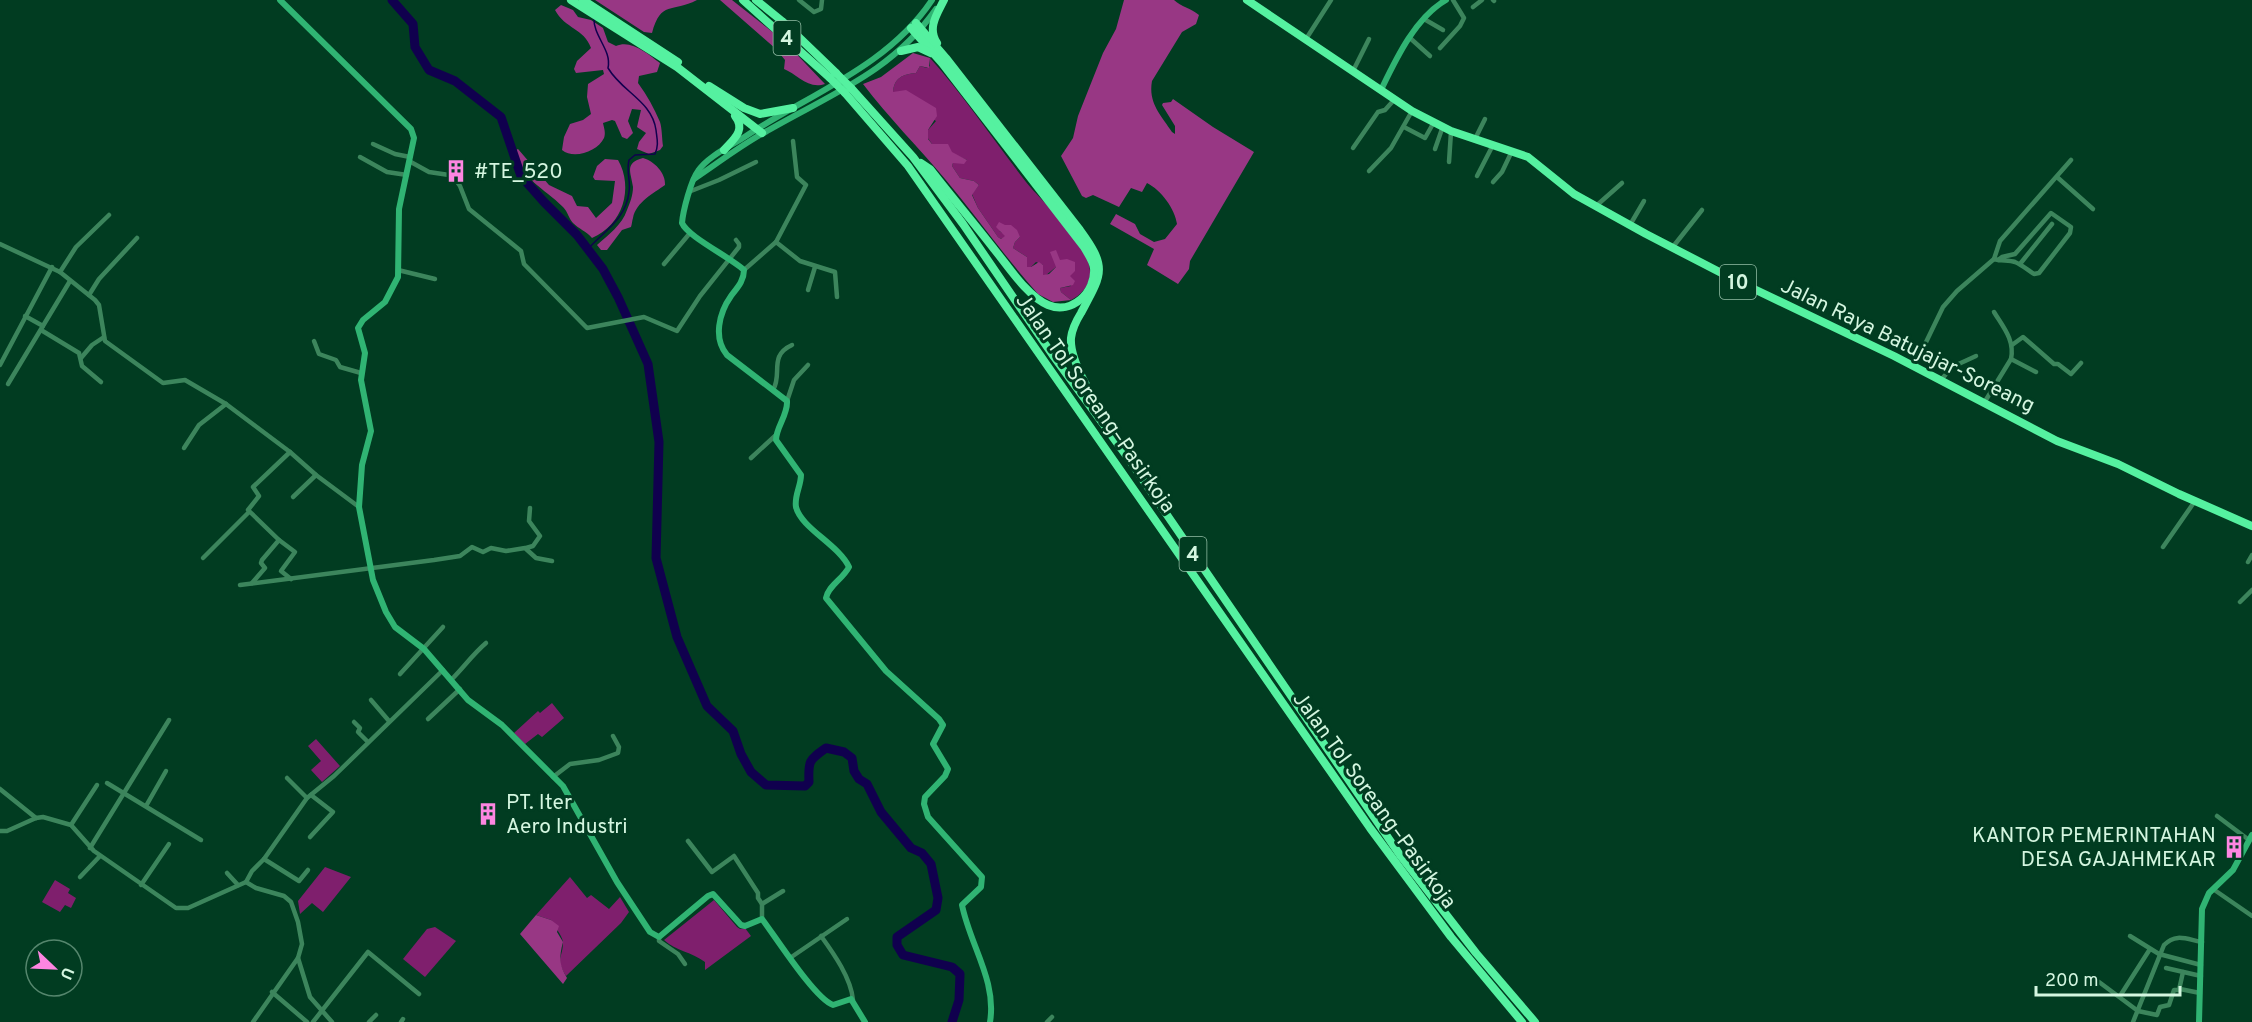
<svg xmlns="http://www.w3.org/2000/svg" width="2252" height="1022" viewBox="0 0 2252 1022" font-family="Overpass,sans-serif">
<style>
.green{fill:#7f1f6d}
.forest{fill:#983784}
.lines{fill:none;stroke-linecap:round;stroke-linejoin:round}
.stream{stroke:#10004e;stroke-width:1.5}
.river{stroke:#10004e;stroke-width:9}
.street{stroke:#3c855c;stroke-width:4.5}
.secondary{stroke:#30b473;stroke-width:6}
.highway{stroke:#55f1a0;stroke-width:8}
.highway-bridge{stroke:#55f1a0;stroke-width:8}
.labels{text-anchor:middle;stroke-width:6;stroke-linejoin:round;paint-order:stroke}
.shield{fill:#013c21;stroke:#95bea7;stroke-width:1.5}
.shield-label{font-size:20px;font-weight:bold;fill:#d4f6e0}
.poi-label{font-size:21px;fill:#d4f6e0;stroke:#013c21;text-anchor:start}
.street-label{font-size:21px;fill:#d4f6e0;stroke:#013c21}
</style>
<rect width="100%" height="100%" fill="#013c21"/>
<g class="green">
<path d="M930 58C965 97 994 141 1026 182 1046 207 1087 238 1090 271 1092 283 1081 295 1071 300L1061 292 1060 288 1071 286 1056 267 1045 276 1043 275V265L1036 262 1031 267H1027V257L1013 248 1015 242 1020 237 999 231 1005 234V237L1001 239 998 237 978 208 972 194 979 185 974 181 960 178 952 166 953 163 967 160 932 144 927 137 928 130 936 121 893 92C894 78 903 74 916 73L920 66 927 68 930 66Z"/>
<polygon points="552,703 564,718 542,737 538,734 525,744 514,733 538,711 540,713"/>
<polygon points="316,739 340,766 322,782 311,770 321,761 308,746"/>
<polygon points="325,867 351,877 323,912 312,903 300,914 298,901"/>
<path d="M570 877 587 898 591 895 609 909 620 897 629 912 621 923 566 976C555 958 563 958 563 942 562 935 554 926 551 920L536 915Z"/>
<polygon points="55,880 70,889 68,893 76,898 71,908 65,905 60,912 42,902"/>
<path d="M714 900 737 927 740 929 745 928 751 936 705 970V962C692 952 676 951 664 940Z"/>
<polygon points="435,927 456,941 425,977 403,959 427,929"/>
</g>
<g class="forest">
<path d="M595 0H697C672 13 661 0 652 33L644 32Z"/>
<path d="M720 0H732L785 42 825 84C808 90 797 74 784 69L785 60 776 49Z"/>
<path d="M1124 0H1174C1181 7 1191 8 1199 15L1196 24 1182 32 1152 81C1148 103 1161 115 1172 132L1175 134V126L1162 105 1163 103 1171 102 1173 99 1213 127 1254 152 1190 261 1189 269 1178 284 1147 265 1154 249 1110 224 1116 214 1135 224 1140 234 1154 242 1165 239 1177 224C1175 209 1161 190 1147 183L1142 192 1131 188 1119 207 1093 195 1086 198 1082 196 1061 156 1073 138 1078 116 1103 53 1116 29Z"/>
<path d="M561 5 573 10 578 17 591 20 603 28 608 42 616 46C631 39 648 54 660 63L657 72 639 76 638 83C647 95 654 108 660 122 662 128 662 139 663 146L660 150 649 154 637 149 639 142 646 133 637 127 641 110 632 109 628 121 633 133 627 139 622 137 615 121 612 120 603 123C604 128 606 133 604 138 598 151 574 160 562 150L564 137 570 124 583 120 591 114 587 97 588 84 604 74 603 70 576 73 574 69 577 61 591 48C584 28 565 29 555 10Z"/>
<path d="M913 53 930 58 929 68 920 66 916 73C903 74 894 78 893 92L906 90 936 108 937 116 928 130V139L932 144H948L952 152 967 160 964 164 953 163 952 166 960 178 974 181 979 185 972 195 978 208 998 237 1001 239 1005 236 996 227 999 222 1005 225H1011L1017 230 1020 237 1015 242 1013 248 1027 257V267H1031L1039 262 1043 265V275L1049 274 1056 267 1050 252 1056 250 1060 260 1067 259 1075 262V271L1070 276 1075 281 1073 285 1060 288 1061 292 1071 300 1053 302 1038 294C1005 257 976 216 945 179 918 147 888 117 863 84L881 77Z"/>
<path d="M518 149 549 185 572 196 577 206 588 207 596 218 612 203 615 181 595 180 593 177 597 166 605 159 618 160C634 188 623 225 592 238 586 231 579 229 573 223 569 219 568 212 563 207 543 187 522 181 516 150Z"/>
<path d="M643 158C654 161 666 173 665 185 654 193 636 202 633 218 632 221 632 224 631 227L622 230 607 250H601L597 245C608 235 622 225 627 210 630 203 633 195 633 187 631 172 624 163 643 158Z"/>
<path d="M536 915 551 920 559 926 557 932 563 942C559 957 559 965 567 978L563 984 520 934Z"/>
</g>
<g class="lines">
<path class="stream" d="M588 249C604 231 626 219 629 192 631 181 626 172 629 160L635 155 655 154C659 145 657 139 656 130 652 101 622 92 608 68 612 50 593 36 594 18"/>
<path class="river" d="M392 0 413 24 415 47 429 70 455 81 501 117 521 176 544 202 577 235 603 269 618 297 648 364 659 442 656 558 677 637 707 706 733 731 741 754 751 772 766 785 805 786 809 782C808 761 809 760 826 748L844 752 852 758 854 771 859 779 867 784 881 812 911 848 922 853 931 864 938 898 936 910 897 937V945L903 955 952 967 960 974 959 1000 952 1022"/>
<g class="street">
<polyline points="799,0 814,12 821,9 822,0"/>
<polyline points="1493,0 1494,1"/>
<polyline points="1473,7 1482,0"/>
<polyline points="1424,19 1443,30"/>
<polyline points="1410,38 1430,56"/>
<polyline points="1306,39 1331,0"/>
<polyline points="1440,48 1460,26 1464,18 1453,0"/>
<polyline points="1353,71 1369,39"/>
<polyline points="1404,127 1425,138 1434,122"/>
<polyline points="1475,139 1485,119"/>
<polyline points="373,144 395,154 410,157"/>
<polyline points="1353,148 1378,112 1385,110 1394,100"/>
<polyline points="1435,149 1443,126"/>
<polyline points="360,157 387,172 407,175"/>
<polyline points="409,161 429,172 449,175 455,179 460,186 469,209 521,251 524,264 587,328 644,317 677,331 700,296 739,247 739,244 736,240"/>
<polyline points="1449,162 1451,132"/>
<polyline points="1369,171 1391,148 1412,111"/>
<polyline points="1477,176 1493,145"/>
<polyline points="2057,177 2093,209"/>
<polyline points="1493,182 1502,172 1512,151"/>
<polyline points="691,191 719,180 756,162"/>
<polyline points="1596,206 1622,183"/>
<polyline points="1630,225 1644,201"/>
<polyline points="776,242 800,261 835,272 837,297"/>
<polyline points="0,244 60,272 95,300 99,305 105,341 163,383 185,380 226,404 290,452 316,475 359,507"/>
<polyline points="1672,248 1702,210"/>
<polyline points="1994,259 2000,241 2071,160"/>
<polyline points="664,264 690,233"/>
<polyline points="2020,264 2052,224"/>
<polyline points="398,270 435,279"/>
<polyline points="744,270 776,242 806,185 797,177 793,141"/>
<polyline points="60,272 76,247 109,215"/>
<polyline points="808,290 815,267"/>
<polyline points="89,295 99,279 137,238"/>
<polyline points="25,316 43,326"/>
<polyline points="41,330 79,353 82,366 101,382"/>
<polyline points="314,341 319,354 336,360 340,367 361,373"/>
<polyline points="2012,345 2023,337 2054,364 2058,364 2071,374 2081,363"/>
<polyline points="81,358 92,345 104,337"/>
<polyline points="2011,359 2036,372"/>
<polyline points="0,365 52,267"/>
<path d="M1914 367 1943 307 1957 291 1994 259C2001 261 2009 260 2015 262 2022 265 2028 270 2034 274L2039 273 2070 233 2071 227 2051 213 2015 254 2002 257 1998 260"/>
<polyline points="1941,380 1952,367 1976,356"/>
<polyline points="8,384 70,281"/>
<path d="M773 390C783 374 768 356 792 345"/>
<polyline points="787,401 794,380 808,365"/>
<path d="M1984 403 2011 359C2015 340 2003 327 1994 312"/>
<polyline points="184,448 199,425 226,404"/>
<polyline points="751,458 776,435"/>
<polyline points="293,497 316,475"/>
<polyline points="279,540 295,552 281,571 291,579"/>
<polyline points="2163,547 2195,501"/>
<polyline points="526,548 533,546 540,536 529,521 530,508"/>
<polyline points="203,558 249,512"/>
<polyline points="2248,562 2252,555"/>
<polyline points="252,583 265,568 261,563 262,560 279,540 248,510 259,496 253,487 290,452"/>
<polyline points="240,585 434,560 460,556 472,547 483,552 491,548 506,551 525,548 536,558 552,561"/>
<polyline points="2240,602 2252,590"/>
<polyline points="400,674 443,627"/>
<path d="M452 679C464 667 473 654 486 643"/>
<polyline points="371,700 389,721"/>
<polyline points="428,719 460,689"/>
<polyline points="354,722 360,728 358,732 368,742"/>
<polyline points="553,777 570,764 599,760 618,753 619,747 613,736"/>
<polyline points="287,778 307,798"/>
<polyline points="107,783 201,840"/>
<polyline points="0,789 36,818"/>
<polyline points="146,806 166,771"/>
<polyline points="2217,816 2249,840"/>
<polyline points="71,825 97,785"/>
<polyline points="0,831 7,831 36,818 43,817 71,825 94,851 176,908 188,908 246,882 256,888 284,896 291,902 298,922 302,944 298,958 253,1022"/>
<polyline points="310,837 333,812 311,795"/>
<polyline points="688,841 712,872 734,856 758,893 758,898 762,904 762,919"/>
<polyline points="90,848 169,720"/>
<polyline points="264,859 299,881 308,870"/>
<polyline points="227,873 238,885"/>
<polyline points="80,877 100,856"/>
<polyline points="246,882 252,871 264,859 307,798 334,776 443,670"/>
<polyline points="141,885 169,844"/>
<polyline points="2213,889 2252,916"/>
<polyline points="762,904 783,891"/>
<path d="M821 936C834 954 851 978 853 1000"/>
<polyline points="2130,936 2159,954 2201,965"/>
<polyline points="659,937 659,941 678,954 685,964"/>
<polyline points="298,958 310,997 332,1022"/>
<polyline points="790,958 847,919"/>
<polyline points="2166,968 2201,976"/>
<polyline points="2099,982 2138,1011 2157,1015 2160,1007 2169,1005 2174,990 2179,990 2183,972"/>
<polyline points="2180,989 2200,993"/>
<polyline points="272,992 307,1022"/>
<polyline points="2120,996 2150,949"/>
<polyline points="313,1022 368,952 419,994"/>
<polyline points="369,1022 376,1015"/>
<polyline points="401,1022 403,1019"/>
<polyline points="1047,1022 1052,1017"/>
<path d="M2133 1022 2164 945C2176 933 2186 939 2202 942"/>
</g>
<g class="secondary">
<path d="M280 0 411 129 414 138 399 209 398 277 385 302 363 320 358 328 365 353 361 380 371 431 362 465 359 507 373 580 386 612 395 627 424 649 468 700 502 725 563 786 617 882 650 932 659 937 708 896 713 894 741 925 745 926 762 919C775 936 815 999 833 1005L851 999 865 1022"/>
<path d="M932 0C888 66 810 94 746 136 731 146 708 156 698 171 691 180 683 211 682 223 688 237 730 257 744 270 744 281 737 288 731 296 719 313 713 338 727 355L787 401C788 415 776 427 776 440L801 475C801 486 794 496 796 507 801 528 839 545 849 567 843 579 828 586 826 598L886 671 939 719 943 725 933 744 948 769 945 776 925 797 924 804 928 817 982 877 981 887 962 905C970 945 997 981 990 1022"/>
<path d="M1381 90C1396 59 1415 18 1446 0"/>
<path d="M694 179C718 163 741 145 767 131 831 94 892 72 936 9"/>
<polyline points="2199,1022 2202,909 2209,893 2233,870 2252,835"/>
</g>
<g class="highway">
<polyline points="571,0 677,67 762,133"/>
<polyline points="583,0 678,62"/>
<polyline points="743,0 830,78"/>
<polyline points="756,0 782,21 836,73"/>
<polyline points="1247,0 1412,111 1451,131 1528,157 1574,194 1646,234 1733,279 1894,356 2057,441 2118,464 2179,494 2252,526"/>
<path d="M916 23 946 58 1080 230C1108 268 1102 274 1081 313 1076 321 1072 329 1071 338 1069 365 1102 411 1116 434"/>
<path d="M911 28 942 63 1084 247C1088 254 1093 261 1094 268 1096 292 1072 315 1048 305 1028 297 1008 266 994 249 973 222 951 196 930 169L921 163"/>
<path d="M937 43C927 28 937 14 944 0"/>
<polyline points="901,51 918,47 931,53"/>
<polyline points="709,86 744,108 760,114 793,108"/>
<polyline points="851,88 913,157 963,224 1054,357 1128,458 1400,855 1476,953 1535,1022"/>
<polyline points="845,93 908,166 1370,828 1451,937 1522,1022"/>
<path d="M724 150C734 139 746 130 735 116"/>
</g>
<g class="highway-bridge">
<polyline points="836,73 851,88"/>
<polyline points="830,78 845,93"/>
</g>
</g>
<defs>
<g id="building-bare" transform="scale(1.8)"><path d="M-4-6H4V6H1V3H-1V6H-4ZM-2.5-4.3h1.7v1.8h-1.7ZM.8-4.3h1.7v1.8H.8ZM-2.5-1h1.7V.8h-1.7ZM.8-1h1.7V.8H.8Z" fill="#fd86e1" stroke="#013c21" stroke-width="2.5" paint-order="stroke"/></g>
</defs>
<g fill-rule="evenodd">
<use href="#building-bare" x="456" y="171"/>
<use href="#building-bare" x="488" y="814"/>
<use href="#building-bare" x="2234" y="847"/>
</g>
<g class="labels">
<g class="shield">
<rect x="773.5" y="21" width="27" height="34" rx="4.5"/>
<rect x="1720" y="265" width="36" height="34" rx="4.5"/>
<rect x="1179.5" y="537" width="27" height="34" rx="4.5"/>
</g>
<g class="shield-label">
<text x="787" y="45">4</text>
<text x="1738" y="289">10</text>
<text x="1193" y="561">4</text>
</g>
<g class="poi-label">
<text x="474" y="178">#TE_520</text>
<text x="506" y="809">PT. Iter<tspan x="506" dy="24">Aero Industri</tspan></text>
<text x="2216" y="842" text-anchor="end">KANTOR PEMERINTAHAN<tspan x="2216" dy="24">DESA GAJAHMEKAR</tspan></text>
</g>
<g class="street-label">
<text transform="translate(1908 345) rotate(26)" y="7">Jalan Raya Batujajar-Soreang</text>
<text transform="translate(1096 403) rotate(55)" y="7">Jalan Tol Soreang–Pasirkoja</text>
<text transform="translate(1375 800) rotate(54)" y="7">Jalan Tol Soreang–Pasirkoja</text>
</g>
</g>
<g transform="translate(54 968) rotate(113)"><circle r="28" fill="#013c21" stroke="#55866d" stroke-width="1.5"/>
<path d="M0-4.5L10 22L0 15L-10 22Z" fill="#fd86e1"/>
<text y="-9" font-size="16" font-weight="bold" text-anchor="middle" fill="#d4f6e0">U</text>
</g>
<path d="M2036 986v9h144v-9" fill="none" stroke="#d4f6e0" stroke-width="3"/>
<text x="2045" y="986" font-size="18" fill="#d4f6e0" stroke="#013c21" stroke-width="4.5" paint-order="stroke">200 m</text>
</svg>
